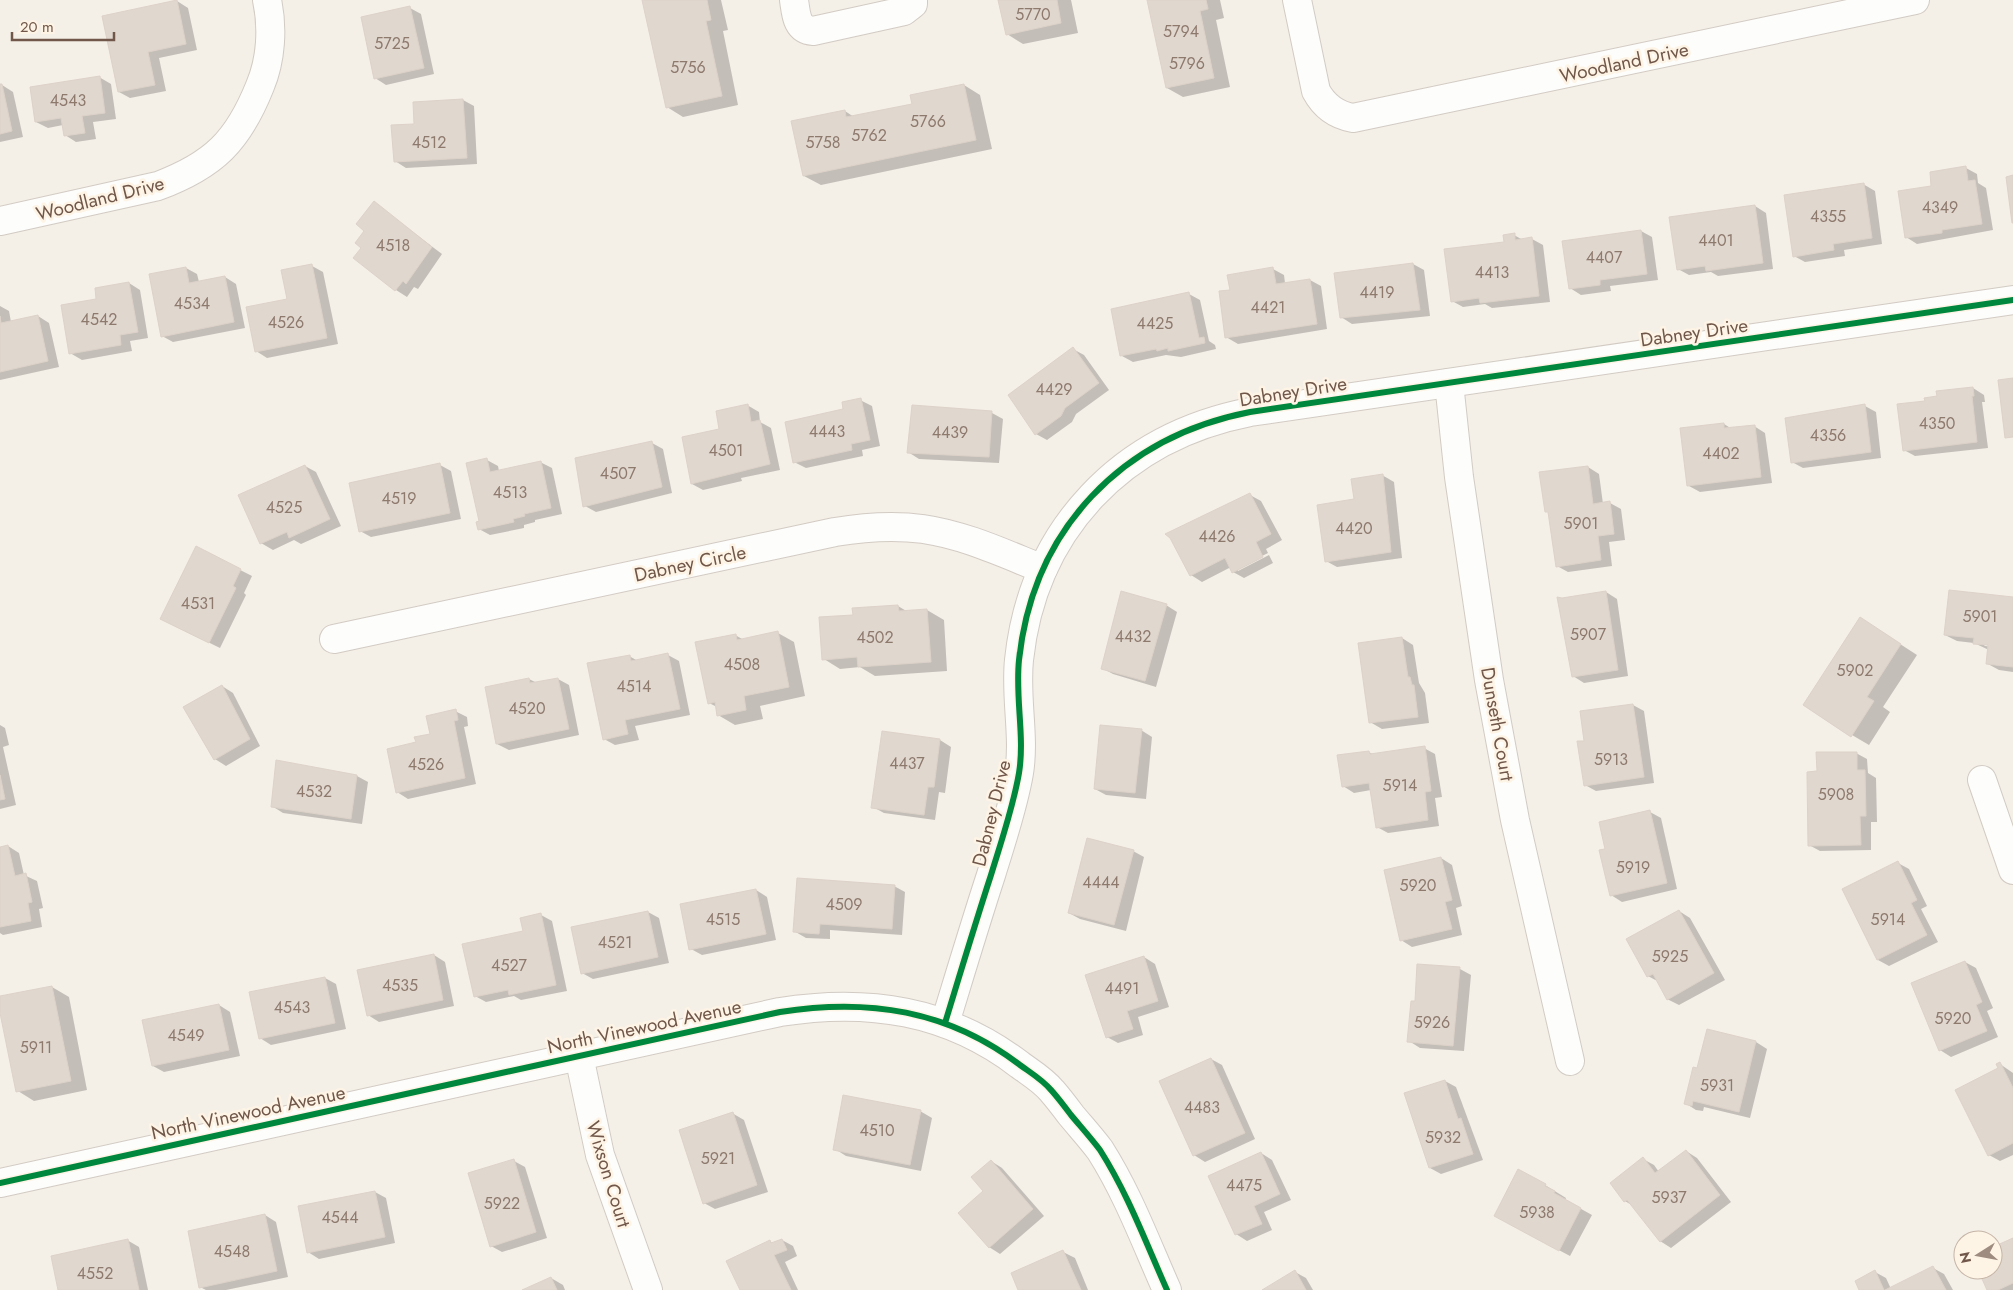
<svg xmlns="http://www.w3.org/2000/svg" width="2013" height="1290" viewBox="0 0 2013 1290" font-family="Jost,sans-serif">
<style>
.shadow{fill:#0003;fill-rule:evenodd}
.building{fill:#e0d7cf;stroke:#ddd2c9}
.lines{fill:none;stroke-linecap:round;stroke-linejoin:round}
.minor-casing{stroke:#d2cbc4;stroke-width:30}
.minor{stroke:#fdfdfb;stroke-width:28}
.cycleway-casing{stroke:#fef4e6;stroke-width:9}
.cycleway{stroke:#00873e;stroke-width:6}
.labels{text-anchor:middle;stroke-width:5;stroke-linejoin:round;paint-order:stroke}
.number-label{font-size:16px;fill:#8e796d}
.street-label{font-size:19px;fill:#705749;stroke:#fef4e6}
</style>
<rect width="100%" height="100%" fill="#f4efe7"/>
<g class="shadow">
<polygon points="644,0 721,0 728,30 723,31 738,105 683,117 667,107"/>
<polygon points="999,0 1071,0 1078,33 1023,44 1007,34"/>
<polygon points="1148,0 1220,0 1224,18 1216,20 1230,87 1183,97 1167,88"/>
<polygon points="177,1 188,8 197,50 159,58 166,91 130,98 119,92"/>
<polygon points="410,8 421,14 434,74 386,85 375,78"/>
<polygon points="99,77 111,84 116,119 93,122 96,139 76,142 65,135 63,125 48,128 36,122"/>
<polygon points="2,85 13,92 23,137 0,142 0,86"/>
<polygon points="964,85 980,95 992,149 821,185 804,176 845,111 854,117 913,105"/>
<polygon points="463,100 474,106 477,164 406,168 395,161 415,125 414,103"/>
<polygon points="1966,168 1977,174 1978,183 1986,188 1993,230 1917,244 1906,237 1933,187"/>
<polygon points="1863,184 1875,191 1882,244 1844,250 1845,256 1805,262 1794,256"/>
<polygon points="374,203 442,254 418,289 414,287 407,297 396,290 363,248"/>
<polygon points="1755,206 1766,213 1773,269 1718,276 1711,272 1689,275 1678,269"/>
<polygon points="1641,231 1652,237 1658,280 1610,286 1611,291 1581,295 1570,288"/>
<polygon points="1514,235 1523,240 1532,239 1543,245 1550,302 1492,308 1485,304 1463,307 1452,301"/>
<polygon points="1413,264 1424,270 1430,316 1352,324 1341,317"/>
<polygon points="312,266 323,272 338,344 267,358 256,351"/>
<polygon points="186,268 197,274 199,282 225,277 236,284 245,328 173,342 162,336"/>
<polygon points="1273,269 1284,275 1285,283 1310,280 1321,286 1327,329 1238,344 1226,337 1231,291"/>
<polygon points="129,283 140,290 148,338 130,341 132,351 82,360 70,353 98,300"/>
<polygon points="1189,294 1200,300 1209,341 1215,345 1216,349 1181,357 1166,355 1133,362 1122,356"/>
<polygon points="0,306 9,311 11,322 38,316 49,323 59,367 0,380"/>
<polygon points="1073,349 1084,355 1109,390 1076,414 1072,422 1047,440 1036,434"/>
<polygon points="1973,388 1984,395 1985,402 1982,402 1988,448 1915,456 1904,450 1926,402"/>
<polygon points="860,400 872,406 880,446 862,450 863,456 806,468 794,462 844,410"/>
<polygon points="747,405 759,412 760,422 771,428 780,470 741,478 742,481 703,490 692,484 721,430"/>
<polygon points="1865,406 1876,412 1881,458 1803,468 1792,462"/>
<polygon points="992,413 1003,419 999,463 919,459 908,452"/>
<polygon points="1724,424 1732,429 1754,426 1765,433 1772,483 1700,492 1689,486"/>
<polygon points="652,443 663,449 672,493 596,512 585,506"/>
<polygon points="487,460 498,466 499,471 540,462 552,468 562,514 535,520 535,522 524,525 524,528 490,535 479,529"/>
<polygon points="440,465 451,471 461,519 371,537 360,531"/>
<polygon points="305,466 316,472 341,526 301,544 294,540 273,550 261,543"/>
<polygon points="1588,467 1599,474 1603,504 1610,503 1621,509 1625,540 1609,542 1612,566 1568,572 1557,566"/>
<polygon points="1382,475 1394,482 1402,558 1337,567 1326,561 1356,500"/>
<polygon points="1250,495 1261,501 1282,540 1266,549 1268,553 1238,568 1238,571 1269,555 1273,563 1244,578 1233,572 1231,567 1202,582 1191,575"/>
<polygon points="197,548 252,576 244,593 246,595 220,648 173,625"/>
<polygon points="1606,592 1617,599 1628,676 1584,683 1573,676 1562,599"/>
<path d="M2013 599V672L1999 670 1988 664 1989 650 1974 643 1957 641 1945 635ZM1982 643 1994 645V647L1985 646Z"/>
<polygon points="1166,605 1177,612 1156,687 1113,674 1102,668"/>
<polygon points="898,606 908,612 927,610 944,620 947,671 875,676 860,667 840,669 824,659 854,616"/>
<polygon points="1860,618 1917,655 1883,707 1890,712 1869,745 1852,735"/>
<polygon points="778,633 794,642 805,696 760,706 763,719 735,725 718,715 717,707 709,703 735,635 744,640"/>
<polygon points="1402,638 1413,645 1419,683 1425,693 1429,723 1382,729 1370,722"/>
<polygon points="668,655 679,661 690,715 635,726 639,740 615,745 604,739 629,656 638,661"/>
<polygon points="529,679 537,683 558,679 569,685 579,735 509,750 497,744"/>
<polygon points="222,686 233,693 260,746 226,766 215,759"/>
<polygon points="1633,705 1644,711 1654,783 1596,791 1585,785 1585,742"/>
<polygon points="455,711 467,717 468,726 464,727 476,784 408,799 397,792 418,743 431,735"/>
<polygon points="0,725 5,728 9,745 3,747 16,805 0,809"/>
<polygon points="1141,730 1152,737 1146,799 1106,795 1095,789"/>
<polygon points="940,740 951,747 945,793 939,792 935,820 884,813 873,807"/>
<polygon points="1424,748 1435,754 1442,797 1435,798 1439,826 1388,833 1377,827 1371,790 1354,793 1343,786 1369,752 1374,755"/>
<polygon points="1856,753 1867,759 1868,773 1876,778 1877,822 1871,822 1871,850 1820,851 1809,845 1819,773"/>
<polygon points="357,776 368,782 362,824 283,813 272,806"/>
<polygon points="1650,812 1661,818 1677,889 1622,902 1611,895 1606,850"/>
<polygon points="8,846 19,853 24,875 37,881 43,908 39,909 42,927 3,935 0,933 0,848"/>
<polygon points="1133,851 1144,857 1126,931 1080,919 1069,913"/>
<polygon points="1441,858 1452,865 1462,906 1456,908 1462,935 1412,947 1401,940"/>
<polygon points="1898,863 1909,869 1927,906 1921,909 1938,942 1889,966 1878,960 1844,889"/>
<polygon points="894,886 905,892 902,935 830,930 830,939 806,938 794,931"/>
<polygon points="756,890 767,897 776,940 702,955 691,949"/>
<polygon points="1679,911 1690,918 1725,980 1679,1005 1667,999 1659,982 1648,976"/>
<polygon points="648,912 659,918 669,963 593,979 582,973"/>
<polygon points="541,915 552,921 567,991 521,1000 514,996 486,1002 475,996"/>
<polygon points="434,955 445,962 454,1006 379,1022 368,1015"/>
<polygon points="1144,957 1155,964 1169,1007 1138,1017 1143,1035 1118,1043 1107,1037"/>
<polygon points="1965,962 1976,968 1993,1008 1987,1011 1998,1037 1951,1057 1940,1050"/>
<polygon points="1418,965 1460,969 1471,975 1464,1051 1420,1048 1409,1041 1416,1003"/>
<polygon points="325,978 336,984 346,1029 271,1045 260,1038"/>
<polygon points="52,987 69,997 87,1090 34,1101 18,1091 0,997"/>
<polygon points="219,1005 230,1012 240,1056 164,1072 153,1066"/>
<polygon points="1756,1042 1767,1049 1750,1118 1704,1107 1703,1111 1696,1110 1685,1103 1698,1070"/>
<polygon points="1211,1059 1222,1065 1255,1139 1205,1162 1194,1155"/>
<polygon points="2000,1064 2013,1073 2013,1155 2000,1161 1989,1155"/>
<polygon points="1445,1081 1456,1087 1483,1160 1441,1174 1430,1168"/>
<polygon points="920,1111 932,1118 921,1171 846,1156 835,1149"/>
<polygon points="732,1113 744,1120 768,1192 715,1209 704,1203"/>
<polygon points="1686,1151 1697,1158 1731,1202 1671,1248 1660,1241 1633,1206 1625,1201 1643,1159 1654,1165 1659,1172"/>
<polygon points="1261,1153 1272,1160 1291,1200 1264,1212 1272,1230 1247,1241 1236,1234"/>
<polygon points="514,1161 525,1167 547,1238 502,1252 491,1246"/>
<polygon points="991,1161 1002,1168 1044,1216 1000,1254 989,1247"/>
<polygon points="1545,1185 1566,1198 1565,1200 1592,1215 1570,1256 1506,1222"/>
<polygon points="375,1192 386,1198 395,1243 319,1259 308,1252"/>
<polygon points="265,1215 276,1222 288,1277 226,1290 206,1290 200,1287"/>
<polygon points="127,1240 139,1247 148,1290 59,1290"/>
<polygon points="782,1240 793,1246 797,1256 785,1262 798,1290 741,1290 770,1242 774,1244"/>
<polygon points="2013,1240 2013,1290 1988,1290 1980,1270 1993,1270 1993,1248"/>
<polygon points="1063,1252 1075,1258 1088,1290 1019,1290"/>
<polygon points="1933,1268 1944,1274 1953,1290 1861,1290 1875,1272 1886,1278 1891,1289"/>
<polygon points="1295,1272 1306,1278 1313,1290 1265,1290"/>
<polygon points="551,1278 563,1285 565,1290 525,1290"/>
</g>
<g class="building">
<polygon points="177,0 186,44 148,52 155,85 118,92 102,16"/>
<polygon points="642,0 707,0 711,20 706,21 722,96 666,108"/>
<polygon points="998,0 1057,0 1061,23 1006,35"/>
<polygon points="1147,0 1206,0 1208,9 1200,11 1214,78 1166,88"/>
<polygon points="410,6 424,68 374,79 361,17"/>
<polygon points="100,76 105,113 82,116 85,133 64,136 61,118 35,122 30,87"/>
<polygon points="0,84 2,84 12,131 0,134"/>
<polygon points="964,84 976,140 803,176 791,121 845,110 846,117 912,104 910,95"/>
<polygon points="463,99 467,158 394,162 391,125 414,124 413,102"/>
<polygon points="1966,166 1968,181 1975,180 1982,224 1942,230 1942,233 1905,238 1898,191 1931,186 1930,172"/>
<polygon points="2013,175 2013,223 2012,223 2006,177"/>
<polygon points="1864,183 1872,238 1833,244 1834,250 1793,257 1784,195"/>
<polygon points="374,201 432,247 406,284 403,281 395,291 353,258 361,248 355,243 364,231 356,224"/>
<polygon points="1755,205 1763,263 1706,271 1705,266 1677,270 1669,217"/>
<polygon points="1641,230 1647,274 1600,280 1600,285 1569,289 1562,241"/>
<polygon points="1515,233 1515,240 1532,237 1539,296 1480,303 1479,298 1451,302 1444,249 1504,242 1503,235"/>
<polygon points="1413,263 1420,310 1340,318 1334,273"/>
<polygon points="312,264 327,338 255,352 246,307 287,299 281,270"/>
<polygon points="186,267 189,283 225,276 234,322 161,337 149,274"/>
<polygon points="1273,267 1276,284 1310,279 1317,324 1225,338 1219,291 1230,290 1227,275"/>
<polygon points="129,282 138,332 120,335 121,345 69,354 61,305 96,299 95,288"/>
<polygon points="1189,292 1199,338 1204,337 1205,343 1168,351 1168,348 1157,351 1156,349 1120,356 1111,309"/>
<polygon points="38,315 48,361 0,372 0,316 1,323"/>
<polygon points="1073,347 1099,383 1065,408 1061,416 1035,435 1008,395"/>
<polygon points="2013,378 2013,437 2005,438 1998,380"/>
<polygon points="1973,387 1974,396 1972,396 1977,442 1903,451 1897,404 1925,401 1924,398 1937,396 1936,391"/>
<polygon points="861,398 870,440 851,444 852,450 793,463 785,422 843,409 842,402"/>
<polygon points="748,404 751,422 760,420 770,464 691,484 682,437 719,429 716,411"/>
<polygon points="1865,404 1871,452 1791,463 1785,418"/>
<polygon points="912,405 992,411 989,457 907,453"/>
<polygon points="1724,423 1724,428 1755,425 1761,477 1687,486 1680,428"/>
<polygon points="652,441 662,487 583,507 575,458"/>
<polygon points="487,458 490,472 541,461 551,508 524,514 525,516 513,519 514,522 478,530 476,522 479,521 466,463"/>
<polygon points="440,463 450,513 359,532 349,483"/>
<polygon points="305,465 330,519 289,538 287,532 260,544 238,495"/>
<polygon points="1588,466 1593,504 1610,501 1614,534 1598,536 1601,560 1556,567 1548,512 1545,512 1539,472"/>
<polygon points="1383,474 1391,552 1325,562 1317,505 1354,499 1351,479"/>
<polygon points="1250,493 1271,534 1256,542 1263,557 1232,573 1225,558 1190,576 1170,538 1165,534"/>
<polygon points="196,546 241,569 233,586 236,588 209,643 160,619"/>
<polygon points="1949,590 2013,597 2013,667 1986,664 1988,645 1973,644 1974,638 1944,635"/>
<polygon points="1121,591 1167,604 1145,681 1101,669"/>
<polygon points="1606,591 1618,670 1572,677 1557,597 1562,598"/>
<polygon points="898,605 899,611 927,609 931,662 858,667 857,657 822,660 819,617 853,615 852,608"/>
<polygon points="1860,617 1901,644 1867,697 1874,701 1851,737 1803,705"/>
<polygon points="778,631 789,687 744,696 746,710 717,716 715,702 708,704 695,642 736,634 737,640"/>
<polygon points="1402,637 1408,677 1410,677 1412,685 1414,685 1418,717 1369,723 1358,643"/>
<polygon points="668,653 680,709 625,720 628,734 603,740 587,663 630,655 631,661"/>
<polygon points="529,678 530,683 558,678 569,729 496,744 485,687"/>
<polygon points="222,685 250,739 214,760 183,707"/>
<polygon points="1633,704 1644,777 1584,786 1577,741 1584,741 1580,711"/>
<polygon points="456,709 458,720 454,721 465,778 396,793 387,749 416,742 414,737 430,734 426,716"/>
<polygon points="1100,725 1142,729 1135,793 1094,789"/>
<polygon points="882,731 940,739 934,787 928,787 924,815 871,808"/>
<polygon points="1425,746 1431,791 1425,792 1428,820 1376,828 1369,783 1342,787 1337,755 1369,751 1370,754"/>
<polygon points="1816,752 1857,752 1857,770 1865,770 1866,816 1860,816 1861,845 1808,846 1807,772 1817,771"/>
<polygon points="276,760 357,775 351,819 271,807"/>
<polygon points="0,775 5,799 0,800"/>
<polygon points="1650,810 1667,883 1610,896 1599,850 1605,849 1599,822"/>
<polygon points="1087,838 1134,850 1114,925 1068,913"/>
<polygon points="8,845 15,876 26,873 32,902 28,903 31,921 0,927 0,847"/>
<polygon points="1441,857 1452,900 1445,902 1452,929 1400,941 1384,870"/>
<polygon points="1898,861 1917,900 1911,903 1927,935 1877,960 1842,889"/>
<polygon points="797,878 895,885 892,929 820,924 819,934 793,932"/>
<polygon points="756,889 766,934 689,950 680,904"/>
<polygon points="1679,910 1714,973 1667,1000 1653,974 1647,977 1626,939"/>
<polygon points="648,911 658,957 581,974 571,927"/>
<polygon points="541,913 556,985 509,995 508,990 474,997 462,944 523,931 520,918"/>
<polygon points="434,954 443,1000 367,1016 357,970"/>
<polygon points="1144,956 1158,1001 1127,1011 1133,1029 1106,1038 1085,975"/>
<polygon points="1965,961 1982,1002 1976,1005 1987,1031 1939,1051 1911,983"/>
<polygon points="1417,964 1460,967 1453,1046 1407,1042 1411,1001 1415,1001"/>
<polygon points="325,977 335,1023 259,1039 249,992"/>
<polygon points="52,986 71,1081 16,1092 0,1013 0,996"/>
<polygon points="219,1004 229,1050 152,1066 142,1020"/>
<polygon points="1707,1029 1756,1041 1739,1112 1693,1101 1692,1106 1684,1104 1693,1067 1697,1068"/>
<polygon points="1211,1058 1245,1133 1193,1156 1159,1081"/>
<polygon points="2000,1062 2013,1088 2013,1143 1988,1156 1955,1090 1998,1068 1996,1064"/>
<polygon points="1445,1080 1458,1119 1461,1118 1473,1154 1429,1168 1404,1093"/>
<polygon points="843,1095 921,1110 910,1165 833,1150"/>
<polygon points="733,1112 757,1185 703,1204 679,1130"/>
<polygon points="1686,1150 1720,1195 1660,1242 1627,1200 1624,1202 1610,1183 1643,1157 1655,1173"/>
<polygon points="1261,1152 1280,1194 1254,1206 1262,1224 1235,1235 1208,1176"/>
<polygon points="514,1159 536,1232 490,1247 468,1173"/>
<polygon points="991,1160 1033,1209 989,1248 958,1213 983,1191 971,1177"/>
<polygon points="1518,1169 1546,1184 1545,1186 1555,1191 1554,1193 1581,1208 1559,1251 1494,1216"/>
<polygon points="375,1191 385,1237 307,1253 298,1206"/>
<polygon points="265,1214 277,1271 199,1288 188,1231"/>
<polygon points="2013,1238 2013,1283 1998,1290 1987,1290 1978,1270 1993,1270 1993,1247"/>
<polygon points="128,1239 139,1290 58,1290 51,1256"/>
<polygon points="782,1239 787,1250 774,1255 791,1290 740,1290 726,1261 770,1240 771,1243"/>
<polygon points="1063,1250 1081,1290 1018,1290 1011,1273"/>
<polygon points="1933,1266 1946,1290 1885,1290"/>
<polygon points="1295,1270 1306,1290 1262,1290"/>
<polygon points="1875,1270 1884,1290 1859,1290 1855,1281"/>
<polygon points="551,1277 557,1290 522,1290"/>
</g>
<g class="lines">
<g class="minor-casing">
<g id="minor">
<path d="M794 0C796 13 796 30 813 31L904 11 913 4V0"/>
<path d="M1297 0 1316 91C1324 106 1336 115 1353 118L1915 0"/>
<path d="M0 221 158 186C214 165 238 141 260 86 271 60 273 28 267 0"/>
<polyline points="1449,383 1459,477 1489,680 1515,820 1570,1061"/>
<path d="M334 639 835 532C865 527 894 525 923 529 965 535 1005 554 1043 569"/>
<polyline points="1982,780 2013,870"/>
<path d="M945 1023C960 974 975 924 991 875 1001 842 1013 808 1019 773 1025 736 1015 698 1019 660 1033 529 1122 437 1250 412L2013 300"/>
<polyline points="579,1056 600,1155 648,1290"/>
<path d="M0 1183 780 1012C868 998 948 1010 1020 1065 1031 1073 1043 1080 1052 1091 1059 1099 1065 1107 1071 1115 1081 1127 1091 1138 1100 1150 1128 1194 1146 1243 1167 1290"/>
</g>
</g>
<use href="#minor" class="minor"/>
<g class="cycleway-casing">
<g id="cycleway">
<path d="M945 1023C960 974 975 924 991 875 1001 842 1013 808 1019 773 1025 736 1015 698 1019 660 1033 529 1122 437 1250 412L2013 300"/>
<path d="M0 1183 780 1012C868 998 948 1010 1020 1065 1031 1073 1043 1080 1052 1091 1059 1099 1065 1107 1071 1115 1081 1127 1091 1138 1100 1150 1128 1194 1146 1243 1167 1290"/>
</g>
</g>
<use href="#cycleway" class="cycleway"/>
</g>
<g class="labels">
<g class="number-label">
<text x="1033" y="20">5770</text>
<text x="1181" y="37">5794</text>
<text x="392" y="49">5725</text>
<text x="1187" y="69">5796</text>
<text x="688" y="73">5756</text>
<text x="68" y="106">4543</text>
<text x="928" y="127">5766</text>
<text x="869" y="141">5762</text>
<text x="429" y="148">4512</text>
<text x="823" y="148">5758</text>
<text x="1940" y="213">4349</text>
<text x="1828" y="222">4355</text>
<text x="1716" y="246">4401</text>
<text x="393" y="251">4518</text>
<text x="1604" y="263">4407</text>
<text x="1492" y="278">4413</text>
<text x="1377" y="298">4419</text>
<text x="192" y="309">4534</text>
<text x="1268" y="313">4421</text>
<text x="99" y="325">4542</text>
<text x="286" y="328">4526</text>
<text x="1155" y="329">4425</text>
<text x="1054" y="395">4429</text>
<text x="1937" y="429">4350</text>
<text x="827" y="437">4443</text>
<text x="950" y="438">4439</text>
<text x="1828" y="441">4356</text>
<text x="726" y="456">4501</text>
<text x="1721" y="459">4402</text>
<text x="618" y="479">4507</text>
<text x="510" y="498">4513</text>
<text x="399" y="504">4519</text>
<text x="284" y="513">4525</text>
<text x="1581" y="529">5901</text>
<text x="1354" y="534">4420</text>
<text x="1217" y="542">4426</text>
<text x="198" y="609">4531</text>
<text x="1980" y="622">5901</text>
<text x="1588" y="640">5907</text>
<text x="1133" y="642">4432</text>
<text x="875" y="643">4502</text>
<text x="742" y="670">4508</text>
<text x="1855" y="676">5902</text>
<text x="634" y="692">4514</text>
<text x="527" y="714">4520</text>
<text x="1611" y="765">5913</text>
<text x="907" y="769">4437</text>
<text x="426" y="770">4526</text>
<text x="1400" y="791">5914</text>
<text x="314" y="797">4532</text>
<text x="1836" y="800">5908</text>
<text x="1633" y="873">5919</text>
<text x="1101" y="888">4444</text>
<text x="1418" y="891">5920</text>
<text x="844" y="910">4509</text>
<text x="723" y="925">4515</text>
<text x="1888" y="925">5914</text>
<text x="615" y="948">4521</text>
<text x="1670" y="962">5925</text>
<text x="509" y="971">4527</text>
<text x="400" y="991">4535</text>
<text x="1122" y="994">4491</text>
<text x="292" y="1013">4543</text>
<text x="1953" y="1024">5920</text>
<text x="1432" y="1028">5926</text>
<text x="186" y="1041">4549</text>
<text x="36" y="1053">5911</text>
<text x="1717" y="1091">5931</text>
<text x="1202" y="1113">4483</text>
<text x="877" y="1136">4510</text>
<text x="1443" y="1143">5932</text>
<text x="718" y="1164">5921</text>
<text x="1244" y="1191">4475</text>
<text x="1669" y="1203">5937</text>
<text x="502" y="1209">5922</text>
<text x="1537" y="1218">5938</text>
<text x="340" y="1223">4544</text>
<text x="232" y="1257">4548</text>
<text x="95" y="1279">4552</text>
</g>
<g class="street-label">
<text transform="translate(1624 62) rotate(-12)" y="7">Woodland Drive</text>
<text transform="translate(100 198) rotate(-14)" y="7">Woodland Drive</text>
<text transform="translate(1694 332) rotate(-8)" y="7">Dabney Drive</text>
<text transform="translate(1293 391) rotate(-9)" y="7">Dabney Drive</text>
<text transform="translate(690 563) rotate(-12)" y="7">Dabney Circle</text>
<text transform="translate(1498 724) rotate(80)" y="7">Dunseth Court</text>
<text transform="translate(991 813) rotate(-76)" y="7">Dabney Drive</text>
<text transform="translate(644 1026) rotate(-12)" y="7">North Vinewood Avenue</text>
<text transform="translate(248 1112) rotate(-12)" y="7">North Vinewood Avenue</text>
<text transform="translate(609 1174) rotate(73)" y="7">Wixson Court</text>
</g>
</g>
<g transform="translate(1978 1255) rotate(259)"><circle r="24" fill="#fef4e6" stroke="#c5b5a7"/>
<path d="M0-4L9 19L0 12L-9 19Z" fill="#9e8c80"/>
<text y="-8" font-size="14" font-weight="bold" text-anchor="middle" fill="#705749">N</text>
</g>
<path d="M12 32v8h102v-8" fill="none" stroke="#705749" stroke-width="2.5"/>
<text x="20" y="32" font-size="15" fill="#705749" stroke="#fef4e6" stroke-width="4" paint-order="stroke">20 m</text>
</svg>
